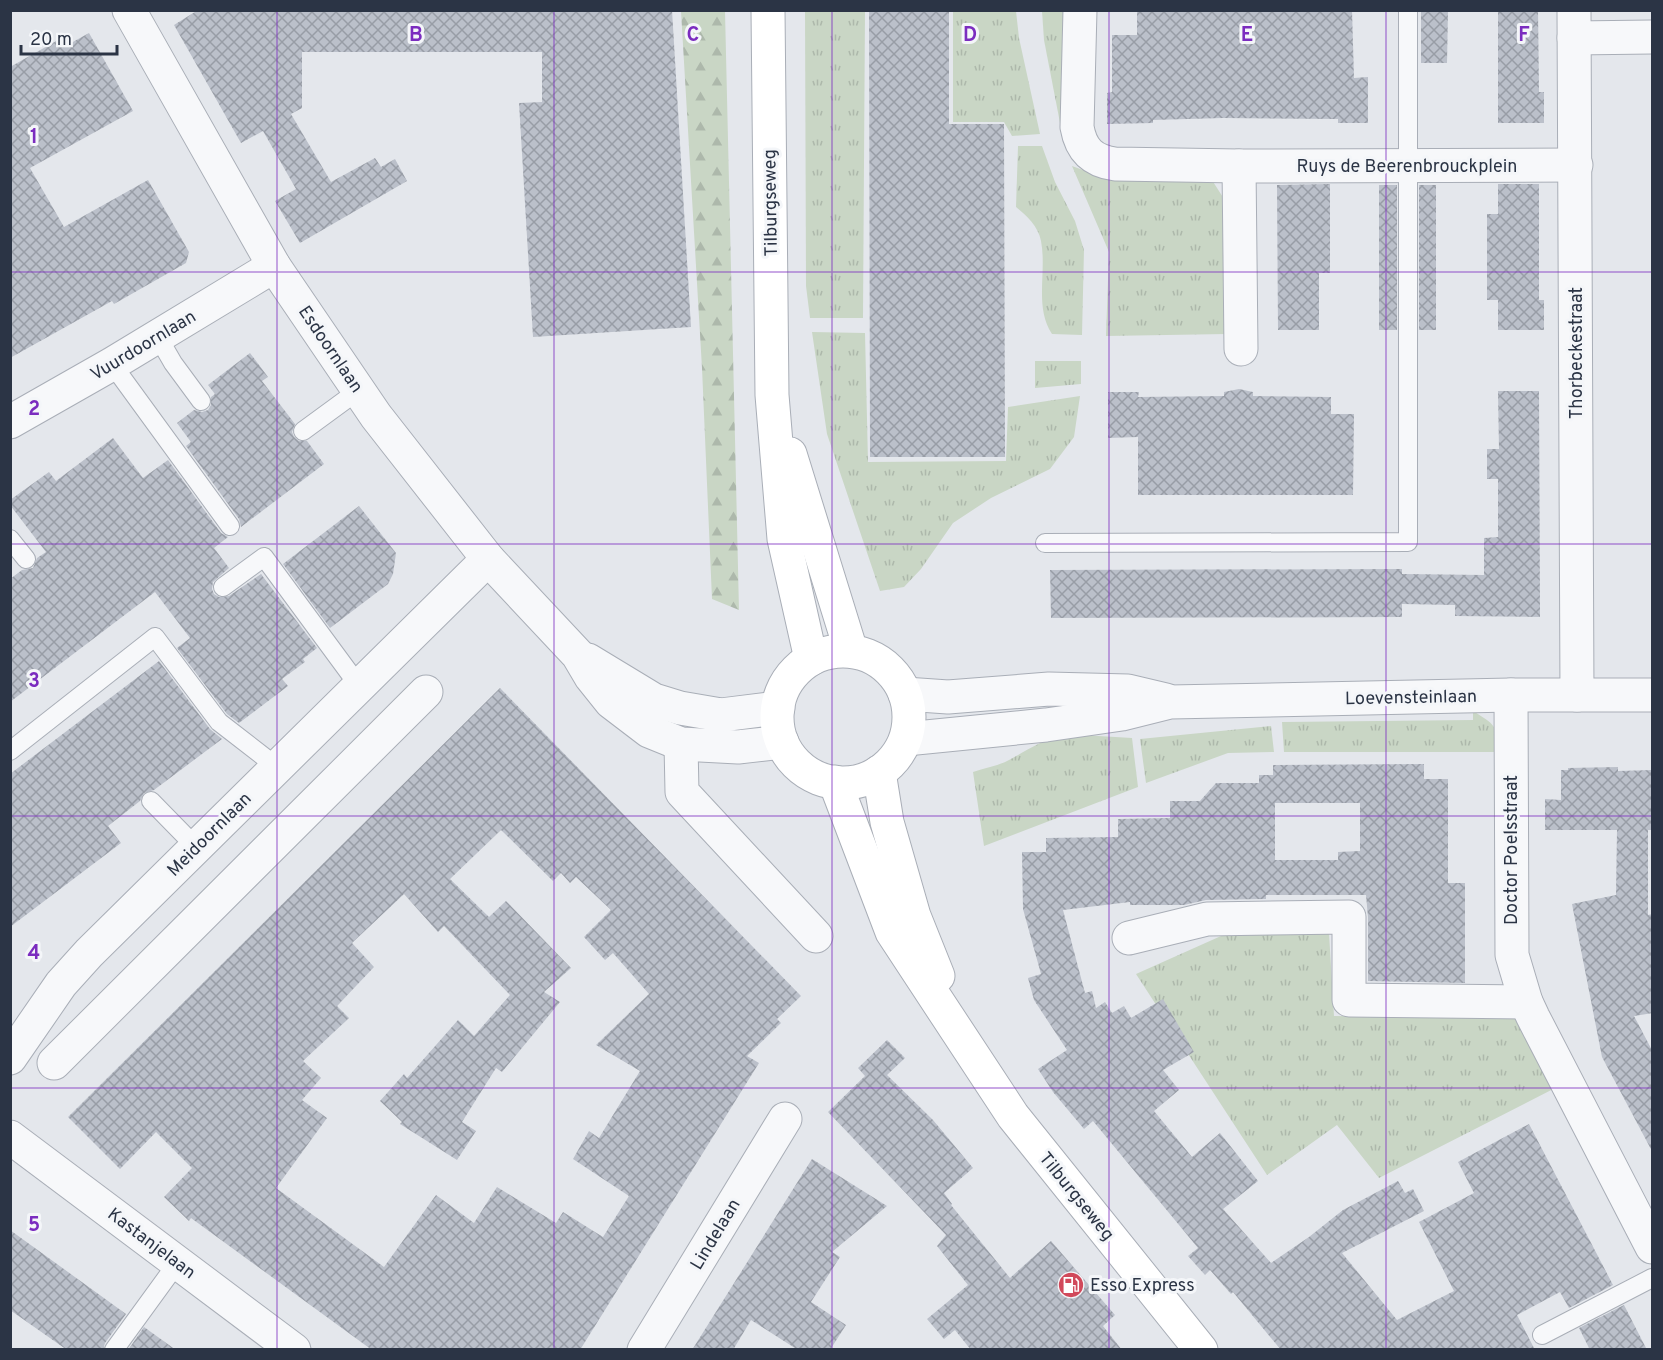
<svg xmlns="http://www.w3.org/2000/svg" width="1663" height="1360" viewBox="0 0 1663 1360" font-family="Overpass,sans-serif">
<style>
.grass{fill:url(#grass-tufts)}
.forest{fill:url(#forest-firs)}
.building{fill:url(#building-cross-hatch);fill-rule:evenodd}
.lines{fill:none;stroke-linecap:round;stroke-linejoin:round}
.service-casing{stroke:#a9aeb7;stroke-width:20}
.minor-casing{stroke:#a9aeb7;stroke-width:35}
.tertiary-casing{stroke:#a9aeb7;stroke-width:35}
.secondary-casing{stroke:#a9aeb7;stroke-width:35}
.service{stroke:#f7f8fa;stroke-width:18}
.minor{stroke:#f7f8fa;stroke-width:33}
.tertiary{stroke:#f7f8fa;stroke-width:33}
.secondary{stroke:#fff;stroke-width:33}
.grid{fill:none;stroke:#7b2cbf;stroke-width:1.5;stroke-opacity:0.55}
.labels{text-anchor:middle;stroke-width:6;stroke-linejoin:round;paint-order:stroke}
.street-label{font-size:18px;fill:#2b3445;stroke:#f4f6f9}
.poi-label{font-size:18px;fill:#2b3445;stroke:#f4f6f9;text-anchor:start}
.grid-label{font-size:20px;text-anchor:middle;font-weight:bold;fill:#7b2cbf;stroke:#f4f6f9;stroke-width:6;stroke-linejoin:round;paint-order:stroke}
</style>
<defs>
<pattern id="grass-tufts" width="24" height="20" patternUnits="userSpaceOnUse" patternTransform="scale(1.5)"><rect width="24" height="20" fill="#c9d6c5"/><path d="M3 7l-1-3M5 7V3M7 7l1-3M15 17l-1-3M17 17v-4M19 17l1-3" fill="none" stroke="#adb8ab"/></pattern>
<pattern id="forest-firs" width="22" height="20" patternUnits="userSpaceOnUse" patternTransform="scale(1.5)"><rect width="22" height="20" fill="#c9d6c5"/><path d="M5 1l3.5 6h-7zM16 11l3.5 6h-7z" fill="#adb8ab"/></pattern>
<pattern id="building-cross-hatch" width="8" height="8" patternUnits="userSpaceOnUse" patternTransform="scale(1.5)"><rect width="8" height="8" fill="#bbc0ca"/><path d="M0 0l8 8M0 8l8-8" fill="none" stroke="#989da6"/></pattern>
</defs>
<rect width="100%" height="100%" fill="#e4e7ec"/>
<g class="grass">
<polygon points="805,11 865,11 863,318 810,318 806,286"/>
<polygon points="953,11 1016,11 1019,38 1040,134 1012,136 1004,122 953,122"/>
<polygon points="1042,11 1068,11 1061,128 1044,40"/>
<path d="M1018 146H1042L1055 182 1075 221 1084 250 1082 335 1052 334C1034 307 1047 272 1041 241 1038 226 1027 216 1016 207Z"/>
<polygon points="1072,166 1105,178 1210,177 1226,202 1227,334 1106,336 1109,252"/>
<polygon points="812,332 865,333 868,462 1006,461 1008,407 1080,396 1074,437 1050,469 991,498 953,523 921,569 904,587 880,591 827,434"/>
<polygon points="1035,361 1081,361 1081,384 1035,388"/>
<path d="M1473 711C1494 724 1499 726 1498 752H1284L1282 722 1473 720Z"/>
<polygon points="1271,726 1274,752 1228,753 1146,783 1140,739"/>
<path d="M1065 734 1132 738 1138 787 984 846 973 772C985 768 998 766 1009 760 1028 750 1043 739 1065 734Z"/>
<polygon points="1329,933 1334,1016 1529,1018 1561,1085 1379,1178 1337,1125 1267,1175 1136,974 1221,936"/>
</g>
<polygon class="forest" points="681,11 725,11 739,610 712,599 702,368"/>
<g class="building">
<polygon points="198,10 672,10 691,327 533,337 519,103 542,102 542,52 302,52 302,108 291,114 331,182 375,158 381,167 395,159 407,181 300,243 275,201 296,189 263,131 241,143 174,25"/>
<polygon points="869,10 949,10 949,124 1004,124 1005,457 870,457"/>
<polygon points="1137,10 1352,10 1354,78 1368,77 1368,123 1338,123 1338,119 1223,118 1153,120 1153,123 1107,124 1107,93 1112,92 1112,35 1137,35"/>
<polygon points="1421,10 1448,10 1447,63 1421,63"/>
<polygon points="1498,10 1538,10 1539,92 1544,92 1544,123 1498,123"/>
<polygon points="89,33 133,111 30,168 64,227 148,180 189,252 186,263 114,304 112,301 10,358 10,67 67,35 71,43"/>
<polygon points="1330,184 1330,273 1319,273 1319,330 1278,330 1277,185"/>
<polygon points="1498,184 1539,184 1539,300 1544,300 1544,330 1498,330 1498,300 1487,300 1487,214 1498,214"/>
<rect x="1379" y="185" width="18" height="145"/>
<rect x="1419" y="185" width="17" height="145"/>
<polygon points="250,353 268,377 262,381 295,424 292,432 294,437 299,441 307,441 324,464 241,527 239,519 186,446 191,442 177,423 194,410 202,412 208,410 211,405 211,397 215,394 208,385"/>
<polygon points="1239,389 1253,392 1253,396 1331,397 1331,414 1354,414 1353,495 1138,495 1138,437 1108,438 1108,392 1139,392 1138,397 1224,396 1224,392"/>
<polygon points="1498,391 1539,391 1540,617 1455,616 1455,605 1402,604 1402,617 1051,618 1050,570 1402,569 1402,574 1484,575 1484,538 1498,537 1498,479 1487,479 1487,449 1499,449"/>
<polygon points="113,438 143,478 168,460 221,533 228,537 214,548 229,568 213,582 212,589 214,594 219,597 229,596 261,574 317,648 303,659 305,662 282,679 288,686 239,723 227,714 177,648 190,638 155,592 10,702 10,579 22,570 33,568 37,558 46,552 10,505 10,500 49,472 56,481"/>
<polygon points="359,506 396,553 393,574 388,584 330,628 283,564"/>
<polygon points="159,661 210,729 222,739 154,790 144,793 140,801 108,826 121,843 10,927 10,774"/>
<path d="M500 688 801 996 777 1019 781 1023 747 1056 759 1063 580 1350H372L191 1218 189 1221 164 1197 192 1168 156 1132 120 1169 68 1117ZM501 830 553 881 561 873 570 883 576 877 611 910 584 937 605 960 613 953 649 994 596 1045 640 1071 599 1138 589 1131 573 1159 629 1196 603 1237 563 1212 556 1223 497 1187 474 1223 436 1195 384 1267 276 1188 327 1118 302 1100 321 1078 303 1061 349 1018 337 1006 374 967 352 943 404 894 438 932 444 926 510 995 474 1036 458 1020 407 1078 404 1074 380 1101 402 1122 400 1124 457 1160 476 1131 462 1122 496 1068 502 1072 560 1002 544 992 571 968 506 901 489 917 450 879Z"/>
<path d="M1424 764V779H1448V883H1465V983L1368 981V917L1366 895H1266V899L1206 900 1184 905H1130V902L1063 910 1085 993 1092 991 1096 1008 1105 1002 1112 1013 1124 1006 1131 1018 1163 999 1194 1052 1163 1070 1179 1090 1154 1111 1192 1157 1220 1133 1258 1181 1223 1209 1271 1263 1309 1237 1343 1210 1398 1181 1405 1193 1413 1189 1424 1211 1342 1253 1397 1320 1454 1291 1419 1222 1474 1193 1458 1162 1529 1124 1613 1285 1569 1308 1560 1292 1517 1315 1535 1350H1281L1233 1292 1231 1294 1210 1270 1205 1275 1188 1256 1198 1248 1093 1121 1084 1129 1053 1092 1038 1069 1067 1050 1034 1000 1028 978 1041 974 1023 909 1022 852H1046V838L1118 837V819L1170 818V801H1200L1216 783H1259V775H1273V765ZM1275 803H1360V851L1338 852V860H1275Z"/>
<polygon points="1618,767 1618,771 1653,770 1653,830 1648,830 1648,915 1653,914 1653,1013 1634,1016 1653,1052 1653,1153 1602,1057 1572,904 1616,895 1617,830 1545,830 1545,799 1561,800 1561,770 1568,770 1568,768"/>
<polygon points="887,1040 905,1058 887,1075 933,1120 973,1168 944,1193 952,1204 951,1205 1010,1278 1051,1241 1115,1315 1103,1326 1122,1350 971,1350 955,1330 944,1339 927,1319 968,1285 937,1246 946,1235 828,1112 865,1076 858,1068"/>
<polygon points="812,1159 887,1206 832,1252 840,1257 811,1302 846,1325 830,1350 798,1350 751,1320 733,1350 692,1350"/>
<polygon points="10,1230 126,1314 105,1343 103,1350 67,1350 10,1310"/>
<polygon points="1624,1305 1647,1350 1590,1350 1579,1328"/>
<polygon points="144,1327 176,1350 128,1350"/>
</g>
<g class="lines">
<g class="service-casing">
<g id="service">
<polyline points="158,337 173,363 201,401"/>
<polyline points="112,364 230,526"/>
<polyline points="303,431 359,390"/>
<polyline points="10,539 26,559"/>
<polyline points="1045,543 1408,542 1408,10"/>
<polyline points="223,587 264,557 359,686"/>
<polyline points="10,751 155,637 219,722 277,767"/>
<polyline points="151,801 196,847"/>
<polyline points="1542,1335 1652,1278"/>
<polyline points="114,1350 178,1262"/>
</g>
</g>
<g class="minor-casing">
<g id="minor">
<path d="M1080 10 1077 127C1081 150 1092 161 1115 164L1239 166"/>
<polyline points="1574,10 1577,695"/>
<polyline points="1574,38 1652,37"/>
<polyline points="1241,349 1239,166 1576,165"/>
<polyline points="10,422 112,364 274,266"/>
<polyline points="905,694 948,697 1049,689 1128,691 1166,700"/>
<polyline points="1511,695 1512,955 1526,1002 1533,1017 1652,1247"/>
<polyline points="906,739 1046,725 1122,714 1170,702 1511,695 1652,695"/>
<polyline points="681,744 682,792 816,936"/>
<polyline points="1129,938 1207,919 1349,917 1349,1000 1526,1002"/>
<polyline points="10,1058 61,984 89,953 488,559"/>
<polyline points="54,1063 426,692"/>
<polyline points="10,1137 294,1350"/>
<polyline points="644,1350 785,1119"/>
</g>
</g>
<g class="tertiary-casing">
<g id="tertiary">
<polyline points="129,10 274,266 376,416 488,559 578,655 591,677 611,702 649,731 681,744 738,747 782,742"/>
<polyline points="588,660 654,700 680,708 721,715 778,708"/>
</g>
</g>
<g class="secondary-casing">
<g id="secondary">
<polyline points="768,10 772,395 784,539 811,659"/>
<polyline points="790,454 851,651"/>
<circle cx="843" cy="717" r="66"/>
<polyline points="879,772 887,822 914,916 938,976"/>
<polyline points="835,782 892,932 1013,1116 1201,1350"/>
</g>
</g>
<use href="#service" class="service"/>
<use href="#minor" class="minor"/>
<use href="#tertiary" class="tertiary"/>
<use href="#secondary" class="secondary"/>
</g>
<path class="grid" d="M277 10V1350M554 10V1350M832 10V1350M1109 10V1350M1386 10V1350M10 272H1652M10 544H1652M10 816H1652M10 1088H1652"/>
<defs>
<g id="fuel-disc" transform="scale(1.35)"><circle r="9.5" fill="#d1495b" stroke="#f4f6f9"/><path d="M-5.5-6h7V0h2V4h1.3V-2.5L3-4.5l.8-.8L6-3V5H2.5V1h-1V6h-7ZM-4.2-4.7v3.2H.2V-4.7Z" fill="#fff"/></g>
</defs>
<g fill-rule="evenodd">
<use href="#fuel-disc" x="1071" y="1285"/>
</g>
<g class="labels">
<g class="street-label">
<text x="1407" y="172">Ruys de Beerenbrouckplein</text>
<text transform="translate(770 203) rotate(-91)" y="6">Tilburgseweg</text>
<text transform="translate(143 345) rotate(-31)" y="6">Vuurdoornlaan</text>
<text transform="translate(331 349) rotate(56)" y="6">Esdoornlaan</text>
<text transform="translate(1576 353) rotate(-90)" y="6">Thorbeckestraat</text>
<text transform="translate(1411 697) rotate(-1)" y="6">Loevensteinlaan</text>
<text transform="translate(209 834) rotate(-45)" y="6">Meidoornlaan</text>
<text transform="translate(1511 850) rotate(-90)" y="6">Doctor Poelsstraat</text>
<text transform="translate(1077 1196) rotate(51)" y="6">Tilburgseweg</text>
<text transform="translate(715 1234) rotate(-59)" y="6">Lindelaan</text>
<text transform="translate(152 1243) rotate(37)" y="6">Kastanjelaan</text>
</g>
<g class="poi-label">
<text x="1090" y="1291">Esso Express</text>
</g>
</g>
<g class="grid-label">
<text x="416" y="41">B</text>
<text x="693" y="41">C</text>
<text x="970" y="41">D</text>
<text x="1247" y="41">E</text>
<text x="1524" y="41">F</text>
<text x="34" y="143">1</text>
<text x="34" y="415">2</text>
<text x="34" y="687">3</text>
<text x="34" y="959">4</text>
<text x="34" y="1231">5</text>
</g>
<rect width="1663" height="1360" fill="none" stroke="#2b3445" stroke-width="24"/>
<path d="M21 45v9h96v-9" fill="none" stroke="#2b3445" stroke-width="3"/>
<text x="30" y="45" font-size="18" fill="#2b3445" stroke="#f4f6f9" stroke-width="4.5" paint-order="stroke">20 m</text>
</svg>
